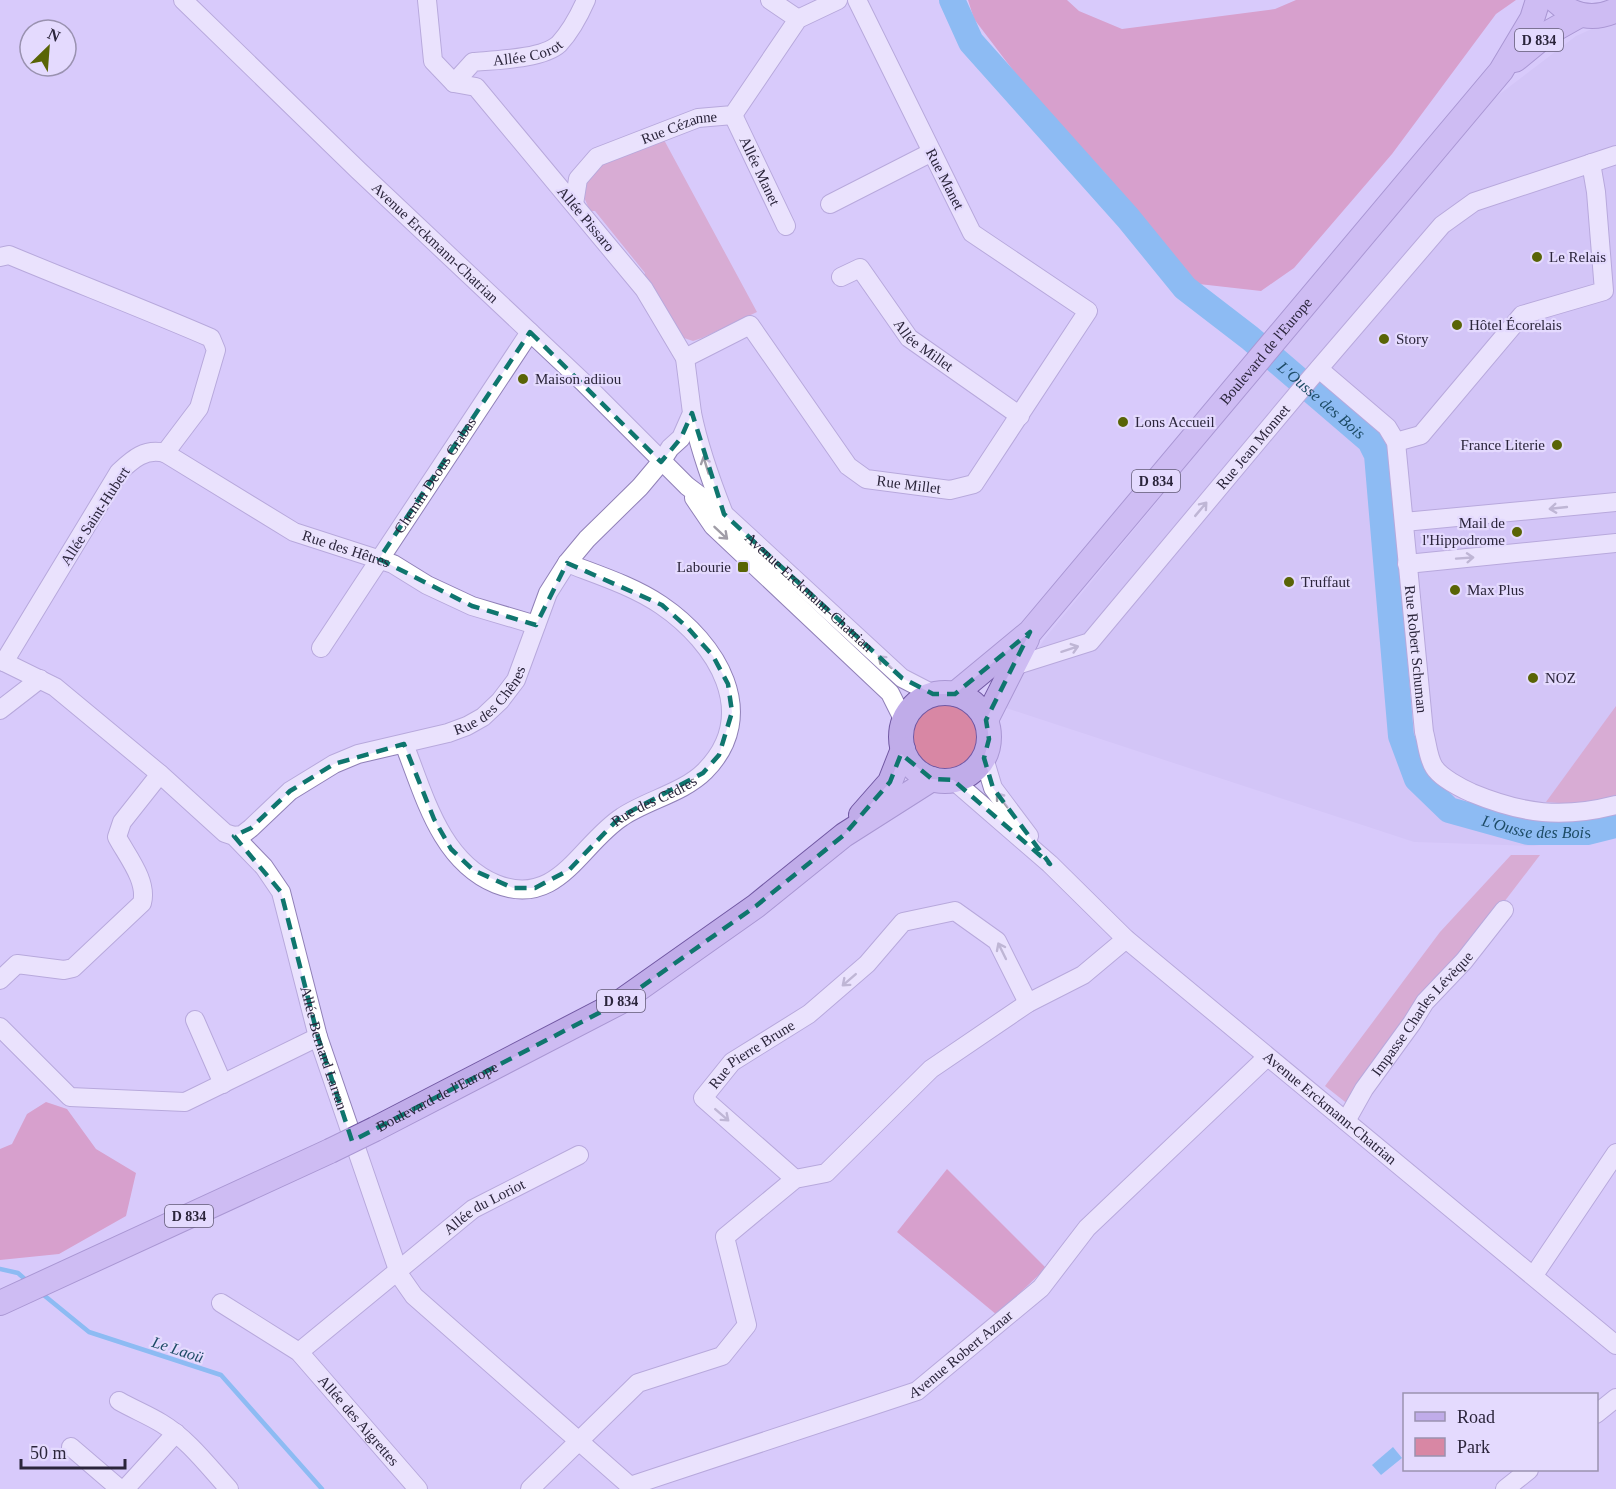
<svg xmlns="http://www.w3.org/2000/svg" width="1616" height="1489" viewBox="0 0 1616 1489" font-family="Georgia,serif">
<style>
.built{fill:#cdbef2}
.green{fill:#d887a4}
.forest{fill:#d56d95}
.water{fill:#31a9e8}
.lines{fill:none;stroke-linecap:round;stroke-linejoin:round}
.stream{stroke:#31a9e8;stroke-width:4.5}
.river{stroke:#31a9e8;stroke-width:26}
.minor-casing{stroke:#9080b7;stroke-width:20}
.major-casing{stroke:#7158a3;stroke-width:26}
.minor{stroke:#fff;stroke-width:18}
.major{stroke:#c0ace9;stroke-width:24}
.major-bridge-casing{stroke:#7158a3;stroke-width:26;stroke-linecap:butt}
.major-bridge{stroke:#c0ace9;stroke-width:24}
.oneway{stroke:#a09da7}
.marked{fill:none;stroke:#0f766e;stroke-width:4.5;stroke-dasharray:12 8;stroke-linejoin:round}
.poi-dot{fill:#596406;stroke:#e4dafe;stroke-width:2}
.labels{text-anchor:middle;stroke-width:4.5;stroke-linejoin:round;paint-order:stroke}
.shield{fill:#e4dafe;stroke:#625b76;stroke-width:1.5}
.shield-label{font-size:14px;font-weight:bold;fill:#2b253b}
.street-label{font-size:15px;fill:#2b253b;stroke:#e4dafe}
.poi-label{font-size:15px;fill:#2b253b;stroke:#e4dafe;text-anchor:start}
.water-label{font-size:16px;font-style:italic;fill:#1d4b65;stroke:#e4dafe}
</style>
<rect width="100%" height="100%" fill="#d8cbfb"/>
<polygon class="built" points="1616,18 1616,834 1534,846 1414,842 1000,706 1045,638 1480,109 1576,36"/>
<g class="green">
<polygon points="663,138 757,312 702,338 693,341 684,338 643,278 645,273 595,211 590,211 583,195 585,183 597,166"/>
<circle cx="945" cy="737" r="34"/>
<path d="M1616 706V795C1592 802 1571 805 1546 802Z"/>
<polygon points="1511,855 1540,855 1349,1105 1325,1086 1440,932"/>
</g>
<g class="forest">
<polygon points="968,0 1067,0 1079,11 1122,29 1275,9 1296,0 1516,0 1496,14 1392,154 1294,268 1261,291 1190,283 1105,173 1032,95 974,19"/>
<polygon points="46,1102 67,1109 96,1149 136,1173 126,1216 59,1254 0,1260 0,1149 12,1144 27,1114"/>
<polygon points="947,1169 1046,1268 997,1315 897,1232"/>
</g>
<polygon class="water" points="1393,1447 1402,1458 1381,1475 1372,1465"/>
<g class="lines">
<g class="stream">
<polyline points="0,1269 18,1273 27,1281"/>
<polyline points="40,1292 89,1332 221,1375 322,1489"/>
</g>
<path class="river" id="s1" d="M952 0 971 42 1128 218 1185 288 1250 338 1370 441 1377 455 1401 736 1417 779 1449 810 1528 832H1587L1616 825"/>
<g class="minor-casing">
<g id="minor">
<path id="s2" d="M183 0 358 170 583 382 687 486 724 514 902 678 933 694"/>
<polyline points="770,0 798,19"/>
<path id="s3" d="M454 83 473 62C495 60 543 59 559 44 571 31 579 16 586 0"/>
<path id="s4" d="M733 115 786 226"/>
<path id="s5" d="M574 204 578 179 597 157 698 118 733 115 798 19 838 0"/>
<polyline points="830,204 932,152"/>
<path d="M0 257 9 255C76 283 144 309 211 338L216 350 199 408 165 453C145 448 133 459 119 472L4 662"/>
<path id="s6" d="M841 277 860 268 909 338 1020 416"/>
<path id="s7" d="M685 358 750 325 848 466 866 479 950 490 974 484 1088 311 972 233 857 0"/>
<path id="s8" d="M1319 369 1387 427 1396 442 1424 732C1427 742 1428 758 1434 767 1440 777 1461 788 1472 793 1523 814 1562 819 1616 805"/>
<path d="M692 413C699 448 711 481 724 514"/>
<polyline points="1396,442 1421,435 1522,315 1604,291 1596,192 1591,163"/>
<path id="s9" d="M165 453 294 532 393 564 427 585 472 606 536 625"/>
<polyline points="694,498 713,526 890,693 904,721"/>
<polyline points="1404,522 1616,502"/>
<polyline points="1407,564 1616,543"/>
<path id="s10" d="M321 648 530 332"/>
<path id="s11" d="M0 660 55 687 160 774 225 833 234 836 264 867 281 892 318 1037 400 1276 414 1296 630 1486 917 1391 1041 1288 1087 1228 1267 1057"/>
<path id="s12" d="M1014 666 1090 642 1309 380 1442 225 1474 202 1616 155"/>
<polyline points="0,710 40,679"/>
<path id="s13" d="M404 744C424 794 440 861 496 884 558 909 580 844 622 817 647 800 683 793 705 771 761 714 717 643 661 605 633 586 598 575 567 563"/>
<polyline points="984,758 993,788 1029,836"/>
<path id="s14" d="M953 780 1050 864 1126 939 1616 1345"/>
<path id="s15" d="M234 836 242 835 251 828 290 791 334 764 358 754 448 733 467 726 483 717 500 701 516 680 548 593 567 563 587 539 640 487 661 462 670 448 681 438 692 413 685 358 644 289 476 87 454 83 433 61 427 0"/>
<path d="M0 980 17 964 64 970 73 968 142 903C148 881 127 856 117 837L122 822 160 774"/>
<polyline points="195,1020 223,1084"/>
<polyline points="0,1027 70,1097 185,1102 318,1037"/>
<path id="s16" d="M1346 1121 1364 1089 1412 1023 1425 1002 1464 961 1504 910"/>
<path id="s17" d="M795 1179 703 1098 732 1062 809 1014 867 964 903 922 955 911 997 941 1028 1003"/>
<polyline points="1534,1275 1616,1153"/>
<path id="s18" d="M221 1303 299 1352 418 1489"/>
<path id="s19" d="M299 1352 473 1209 579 1155"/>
<path d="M119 1401C133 1409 148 1415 161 1423 188 1439 208 1466 229 1489"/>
<polyline points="1596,1414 1616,1398"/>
<polyline points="71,1447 120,1489"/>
<polyline points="125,1489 176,1433"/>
<polyline points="530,1489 638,1383 722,1356 747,1325 725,1237 795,1179 826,1173 931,1069 1028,1003 1083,975 1126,939"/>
<polyline points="1505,1489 1529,1470"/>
</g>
</g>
<g class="major-casing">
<g id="major">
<path d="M1555 0C1572 16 1594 21 1616 10"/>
<polyline points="1515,60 1548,33 1580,15"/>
<circle cx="945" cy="737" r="44"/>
<path id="s20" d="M955 694 1030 632 1501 71 1532 19 1538 0"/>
<polyline points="986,720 1027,639"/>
<polyline points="861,815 890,782 903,749"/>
<path id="s21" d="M375 1129 620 1002 756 906 844 835 932 779"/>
<polyline points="0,1303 330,1151"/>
</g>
</g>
<use href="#minor" class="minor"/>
<use href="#major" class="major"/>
<g class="major-bridge-casing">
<polyline id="major-bridge" points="330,1151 375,1129"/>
</g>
<use href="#major-bridge" class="major-bridge"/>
</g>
<defs><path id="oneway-shaft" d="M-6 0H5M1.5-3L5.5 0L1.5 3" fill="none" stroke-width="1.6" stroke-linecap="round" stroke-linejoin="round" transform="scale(1.5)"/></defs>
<g class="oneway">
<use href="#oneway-shaft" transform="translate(706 465) rotate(-107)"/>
<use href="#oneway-shaft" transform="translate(1558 508) rotate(174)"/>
<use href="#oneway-shaft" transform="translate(1201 509) rotate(-50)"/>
<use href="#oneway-shaft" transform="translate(721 533) rotate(43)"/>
<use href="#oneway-shaft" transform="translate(1465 558) rotate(-4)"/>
<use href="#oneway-shaft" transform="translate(1070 649) rotate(-18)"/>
<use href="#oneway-shaft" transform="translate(885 662) rotate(-138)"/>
<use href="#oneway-shaft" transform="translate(1002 800) rotate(-127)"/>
<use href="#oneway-shaft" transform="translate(1002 951) rotate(-116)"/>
<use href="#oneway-shaft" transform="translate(849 980) rotate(139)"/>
<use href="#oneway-shaft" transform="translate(722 1115) rotate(41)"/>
</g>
<path d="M0 0H1616V1489H0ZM530 332 661 462 681 438 692 413 724 514 902 678 933 694H955L1030 632 986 720 989 739 984 758 993 788 1050 864 953 780 932 779 901 754 890 782 844 835 756 906 620 1002 352 1141 318 1037 281 892 234 836 251 828 290 791 334 764 404 744 434 819 451 849 473 870 513 888H535L569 870 620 817 703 773 719 755 732 712 728 684 713 656 688 628 662 605 567 563 536 625 472 606 379 559Z" fill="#d8cbfb" fill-opacity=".55" fill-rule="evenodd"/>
<path class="marked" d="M530 332 661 462 681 438 692 413 724 514 902 678 933 694H955L1030 632 986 720 989 739 984 758 993 788 1050 864 953 780 932 779 901 754 890 782 844 835 756 906 620 1002 352 1141 318 1037 281 892 234 836 251 828 290 791 334 764 404 744 434 819 451 849 473 870 513 888H535L569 870 620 817 703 773 719 755 732 712 728 684 713 656 688 628 662 605 567 563 536 625 472 606 379 559Z"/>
<g class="poi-dot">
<circle cx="1537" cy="257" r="6"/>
<circle cx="1457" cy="325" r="6"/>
<circle cx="1384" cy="339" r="6"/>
<circle cx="523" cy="379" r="6"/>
<circle cx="1123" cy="422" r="6"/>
<circle cx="1557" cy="445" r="6"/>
<circle cx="1517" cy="532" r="6"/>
<rect x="737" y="561" width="12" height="12" rx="3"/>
<circle cx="1289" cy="582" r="6"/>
<circle cx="1455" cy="590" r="6"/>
<circle cx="1533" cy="678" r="6"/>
</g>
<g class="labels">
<g class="shield">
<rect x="1515" y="29" width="48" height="22" rx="4.5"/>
<rect x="1132" y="470" width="48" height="22" rx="4.5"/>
<rect x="597" y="990" width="48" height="22" rx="4.5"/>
<rect x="165" y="1205" width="48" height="22" rx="4.5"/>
</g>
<g class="shield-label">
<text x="1539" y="45">D 834</text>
<text x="1156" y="486">D 834</text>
<text x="621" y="1006">D 834</text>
<text x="189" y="1221">D 834</text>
</g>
<g class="street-label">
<text dy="5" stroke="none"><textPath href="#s3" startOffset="84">Allée Corot</textPath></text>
<text dy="5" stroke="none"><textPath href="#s5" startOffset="142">Rue Cézanne</textPath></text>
<text dy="5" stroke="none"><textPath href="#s4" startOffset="62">Allée Manet</textPath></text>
<text transform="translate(945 179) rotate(63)" y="5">Rue Manet</text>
<text transform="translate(586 219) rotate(50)" y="5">Allée Pissaro</text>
<text dy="5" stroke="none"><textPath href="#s2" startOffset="350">Avenue Erckmann-Chatrian</textPath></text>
<text dy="5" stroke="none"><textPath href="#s6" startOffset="122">Allée Millet</textPath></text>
<text dy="5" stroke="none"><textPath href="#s20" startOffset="464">Boulevard de l'Europe</textPath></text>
<text dy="5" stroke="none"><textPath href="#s12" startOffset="334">Rue Jean Monnet</textPath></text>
<text dy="5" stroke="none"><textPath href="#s10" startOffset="207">Chemin Deous Grabas</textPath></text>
<text dy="5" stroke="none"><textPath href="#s7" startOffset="310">Rue Millet</textPath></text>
<text transform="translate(95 516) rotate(-57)" y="5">Allée Saint-Hubert</text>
<text dy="5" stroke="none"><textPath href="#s9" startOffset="206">Rue des Hêtres</textPath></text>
<text dy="5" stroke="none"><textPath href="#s2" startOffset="862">Avenue Erckmann-Chatrian</textPath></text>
<text dy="5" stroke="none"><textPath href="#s8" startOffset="315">Rue Robert Schuman</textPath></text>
<text dy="5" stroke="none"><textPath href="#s15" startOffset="298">Rue des Chênes</textPath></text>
<text dy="5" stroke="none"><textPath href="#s13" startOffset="362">Rue des Cèdres</textPath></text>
<text dy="5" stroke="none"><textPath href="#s16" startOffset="132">Impasse Charles Lévèque</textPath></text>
<text dy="5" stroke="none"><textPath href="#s11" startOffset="530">Allée Bernard Larran</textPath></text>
<text dy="5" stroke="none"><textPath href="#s17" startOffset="189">Rue Pierre Brune</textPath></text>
<text dy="5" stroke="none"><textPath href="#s21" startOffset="70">Boulevard de l'Europe</textPath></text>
<text dy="5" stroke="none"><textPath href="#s14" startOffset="500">Avenue Erckmann-Chatrian</textPath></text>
<text dy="5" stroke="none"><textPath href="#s19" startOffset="236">Allée du Loriot</textPath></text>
<text dy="5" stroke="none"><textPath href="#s11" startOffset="1442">Avenue Robert Aznar</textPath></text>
<text dy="5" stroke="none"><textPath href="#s18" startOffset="183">Allée des Aigrettes</textPath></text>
</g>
<g class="poi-label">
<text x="1549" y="262">Le Relais</text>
<text x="1469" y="330">Hôtel Écorelais</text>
<text x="1396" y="344">Story</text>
<text x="535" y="384">Maison adiiou</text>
<text x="1135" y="427">Lons Accueil</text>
<text x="1545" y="450" text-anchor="end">France Literie</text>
<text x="1505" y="528" text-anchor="end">Mail de<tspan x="1505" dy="17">l'Hippodrome</tspan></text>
<text x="731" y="572" text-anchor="end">Labourie</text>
<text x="1301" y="587">Truffaut</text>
<text x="1467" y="595">Max Plus</text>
<text x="1545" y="683">NOZ</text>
</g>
<g class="water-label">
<text dy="6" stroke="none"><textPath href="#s1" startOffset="549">L'Ousse des Bois</textPath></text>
<text dy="6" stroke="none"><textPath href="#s1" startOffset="1090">L'Ousse des Bois</textPath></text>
<text transform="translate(178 1349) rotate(18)" y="6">Le Laoü</text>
</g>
</g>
<rect x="1403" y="1393" width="195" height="78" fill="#e4dafe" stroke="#9a92b0" stroke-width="1.5"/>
<rect x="1415" y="1412" width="30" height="9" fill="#c0ace9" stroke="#9a92b0" stroke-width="1.5"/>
<text x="1457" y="1423" font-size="18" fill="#2b253b">Road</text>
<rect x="1415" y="1438" width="30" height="18" fill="#d887a4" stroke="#9a92b0" stroke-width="1.5"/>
<text x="1457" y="1453" font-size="18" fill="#2b253b">Park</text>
<g transform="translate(48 48) rotate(25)"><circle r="28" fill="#e4dafe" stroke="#9a92b0" stroke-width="1.5"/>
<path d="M0-4.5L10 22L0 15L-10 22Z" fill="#596406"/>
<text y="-9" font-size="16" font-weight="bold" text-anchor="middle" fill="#2b253b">N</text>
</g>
<path d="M21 1459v9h104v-9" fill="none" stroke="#2b253b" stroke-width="3"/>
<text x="30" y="1459" font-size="18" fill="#2b253b" stroke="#e4dafe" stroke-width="4.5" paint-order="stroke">50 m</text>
</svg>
